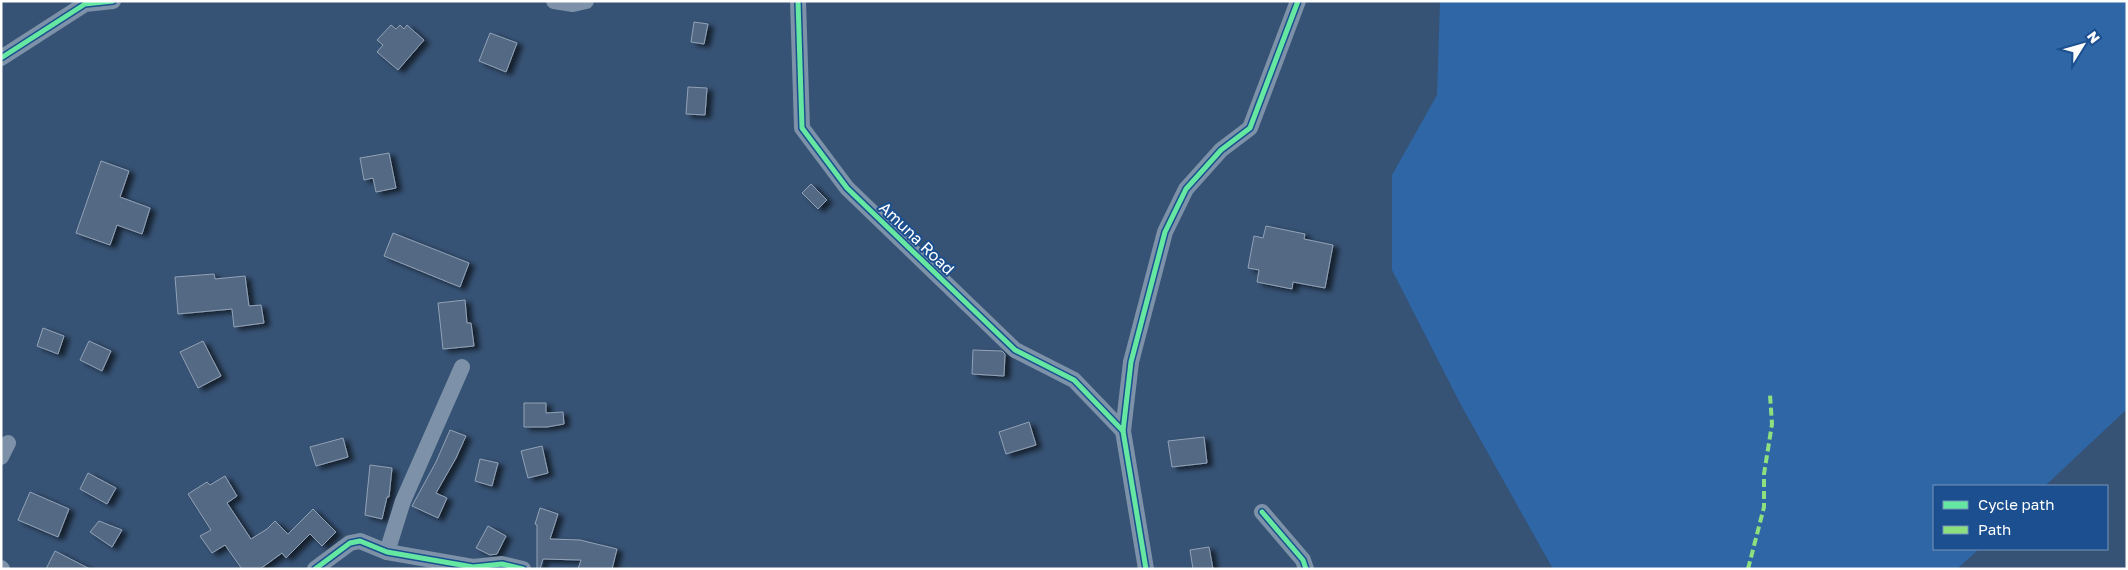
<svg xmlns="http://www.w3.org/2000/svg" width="2128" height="570" viewBox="0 0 2128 570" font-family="'Golos Text',sans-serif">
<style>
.green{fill:#2f66a5}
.building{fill:#526984;stroke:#92a2b6;filter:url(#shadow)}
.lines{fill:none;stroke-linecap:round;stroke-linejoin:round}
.minor{stroke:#7d92a8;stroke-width:16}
.quiet{stroke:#8de07e;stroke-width:4;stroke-dasharray:8 4;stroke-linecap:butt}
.cycleway-casing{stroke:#1b4f8f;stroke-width:8}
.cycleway{stroke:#66e7a1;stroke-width:5}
.labels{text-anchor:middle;stroke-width:4;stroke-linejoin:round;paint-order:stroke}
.street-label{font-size:16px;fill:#fff;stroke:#1b4f8f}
</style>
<defs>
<filter id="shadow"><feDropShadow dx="5.5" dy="3" stdDeviation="2.5" flood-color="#0009"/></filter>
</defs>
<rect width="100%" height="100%" fill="#365274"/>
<polygon class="green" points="1440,1 2127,1 2127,409 2045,486 1934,486 1934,549 1979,549 1957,569 1553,569 1461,405 1392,270 1392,175 1437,95"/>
<g class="building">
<polygon points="694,22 708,24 704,44 691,42"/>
<polygon points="391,25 396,29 400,25 404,29 407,25 424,40 398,70 377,52 383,45 377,40"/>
<polygon points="490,33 517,43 506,72 479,61"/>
<polygon points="688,87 707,88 705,115 686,114"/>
<polygon points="389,153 396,188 376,192 373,178 364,180 360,158"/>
<polygon points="101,161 129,171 120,197 150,208 142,234 117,225 110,245 76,233"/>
<polygon points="811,184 827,200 818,209 802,193"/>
<polygon points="1266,226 1305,234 1304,239 1333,245 1325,288 1293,282 1292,289 1257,282 1259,270 1248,268 1254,236 1263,238"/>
<polygon points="393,233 469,263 460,287 384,256"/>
<polygon points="214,274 215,279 245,276 249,306 261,305 264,323 234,327 232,309 178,314 175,277"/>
<polygon points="465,300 467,323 471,323 474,346 443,349 438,303"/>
<polygon points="43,328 64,336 58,354 37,346"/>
<polygon points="89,341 111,351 102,371 80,360"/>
<polygon points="203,341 221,376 198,388 180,352"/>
<polygon points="973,350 1002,351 1005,354 1004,376 972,374"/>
<polygon points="524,403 546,403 546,413 563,412 564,424 547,427 524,427"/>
<polygon points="1029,422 1036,445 1006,454 999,432"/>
<polygon points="450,430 466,436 456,458 436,493 447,498 438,518 412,506 436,462"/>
<polygon points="1204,437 1207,463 1172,467 1168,441"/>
<polygon points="343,438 348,457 316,466 310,447"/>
<polygon points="542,446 548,473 528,478 521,451"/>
<polygon points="480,459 498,463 492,486 475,481"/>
<polygon points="370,465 392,468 389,497 387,497 382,519 365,515"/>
<polygon points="88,473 116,488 107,504 80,489"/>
<polygon points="225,476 237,496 227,503 251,539 267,529 275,521 288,534 313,509 336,532 322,546 310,534 286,558 282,553 260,569 242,569 225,545 212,553 200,536 211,530 188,494 207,482 210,485"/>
<polygon points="30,492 69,509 58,537 18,520"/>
<polygon points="540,508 558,514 550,539 580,540 617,549 612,569 578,569 581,560 543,559 540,569 537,569 537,525 535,524"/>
<polygon points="99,521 122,530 112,547 90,532"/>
<polygon points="488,526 506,536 497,554 490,555 476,548"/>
<polygon points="1209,547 1213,569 1193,569 1190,550"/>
<polygon points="55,551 90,569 46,569"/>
</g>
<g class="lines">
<g class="minor">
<polyline points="554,1 573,4 586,1"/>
<polyline points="798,1 802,128 847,188 1015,350 1074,380 1123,431"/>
<polyline points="1,58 85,4 113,1"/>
<polyline points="1,457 8,443"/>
<polyline points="1262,512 1303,560 1306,569"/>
<polyline points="387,552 403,501 462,367"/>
<polyline points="1,568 2,569"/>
<polyline points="315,569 350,543 360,541 387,552 473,567 502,564 523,569"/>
<polyline points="1146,569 1123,431 1131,362 1165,232 1186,189 1221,150 1250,128 1298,1"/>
</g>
<polyline class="quiet" points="1748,569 1764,507 1764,474 1772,424 1770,395"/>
<g class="cycleway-casing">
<g id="cycleway">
<polyline points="798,1 802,128 847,188 1015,350 1074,380 1123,431"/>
<polyline points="1,58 85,4 113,1"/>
<polyline points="1262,512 1303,560 1306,569"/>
<polyline points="315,569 350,543 360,541 387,552 473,567 502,564 523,569"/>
<polyline points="1146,569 1123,431 1131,362 1165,232 1186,189 1221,150 1250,128 1298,1"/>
</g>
</g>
<use href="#cycleway" class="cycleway"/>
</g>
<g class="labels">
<g class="street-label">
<text transform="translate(917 238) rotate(44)" y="6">Amuna Road</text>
</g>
</g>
<rect width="2128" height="570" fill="none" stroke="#ffffff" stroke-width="5"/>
<rect x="1933" y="485" width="175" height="65" fill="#1b4f8f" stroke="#7695bc"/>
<rect x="1943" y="501" width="25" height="8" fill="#66e7a1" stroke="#7695bc"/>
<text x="1978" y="510" font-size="15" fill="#ffffff">Cycle path</text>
<rect x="1943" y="526" width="25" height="8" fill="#8de07e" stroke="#7695bc"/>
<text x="1978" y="535" font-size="15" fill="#ffffff">Path</text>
<g transform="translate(2083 45) rotate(53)" stroke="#1b4f8f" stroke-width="4" paint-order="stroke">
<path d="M0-4L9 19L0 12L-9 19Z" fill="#ffffff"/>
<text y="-8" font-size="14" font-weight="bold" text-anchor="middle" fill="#ffffff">N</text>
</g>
</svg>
